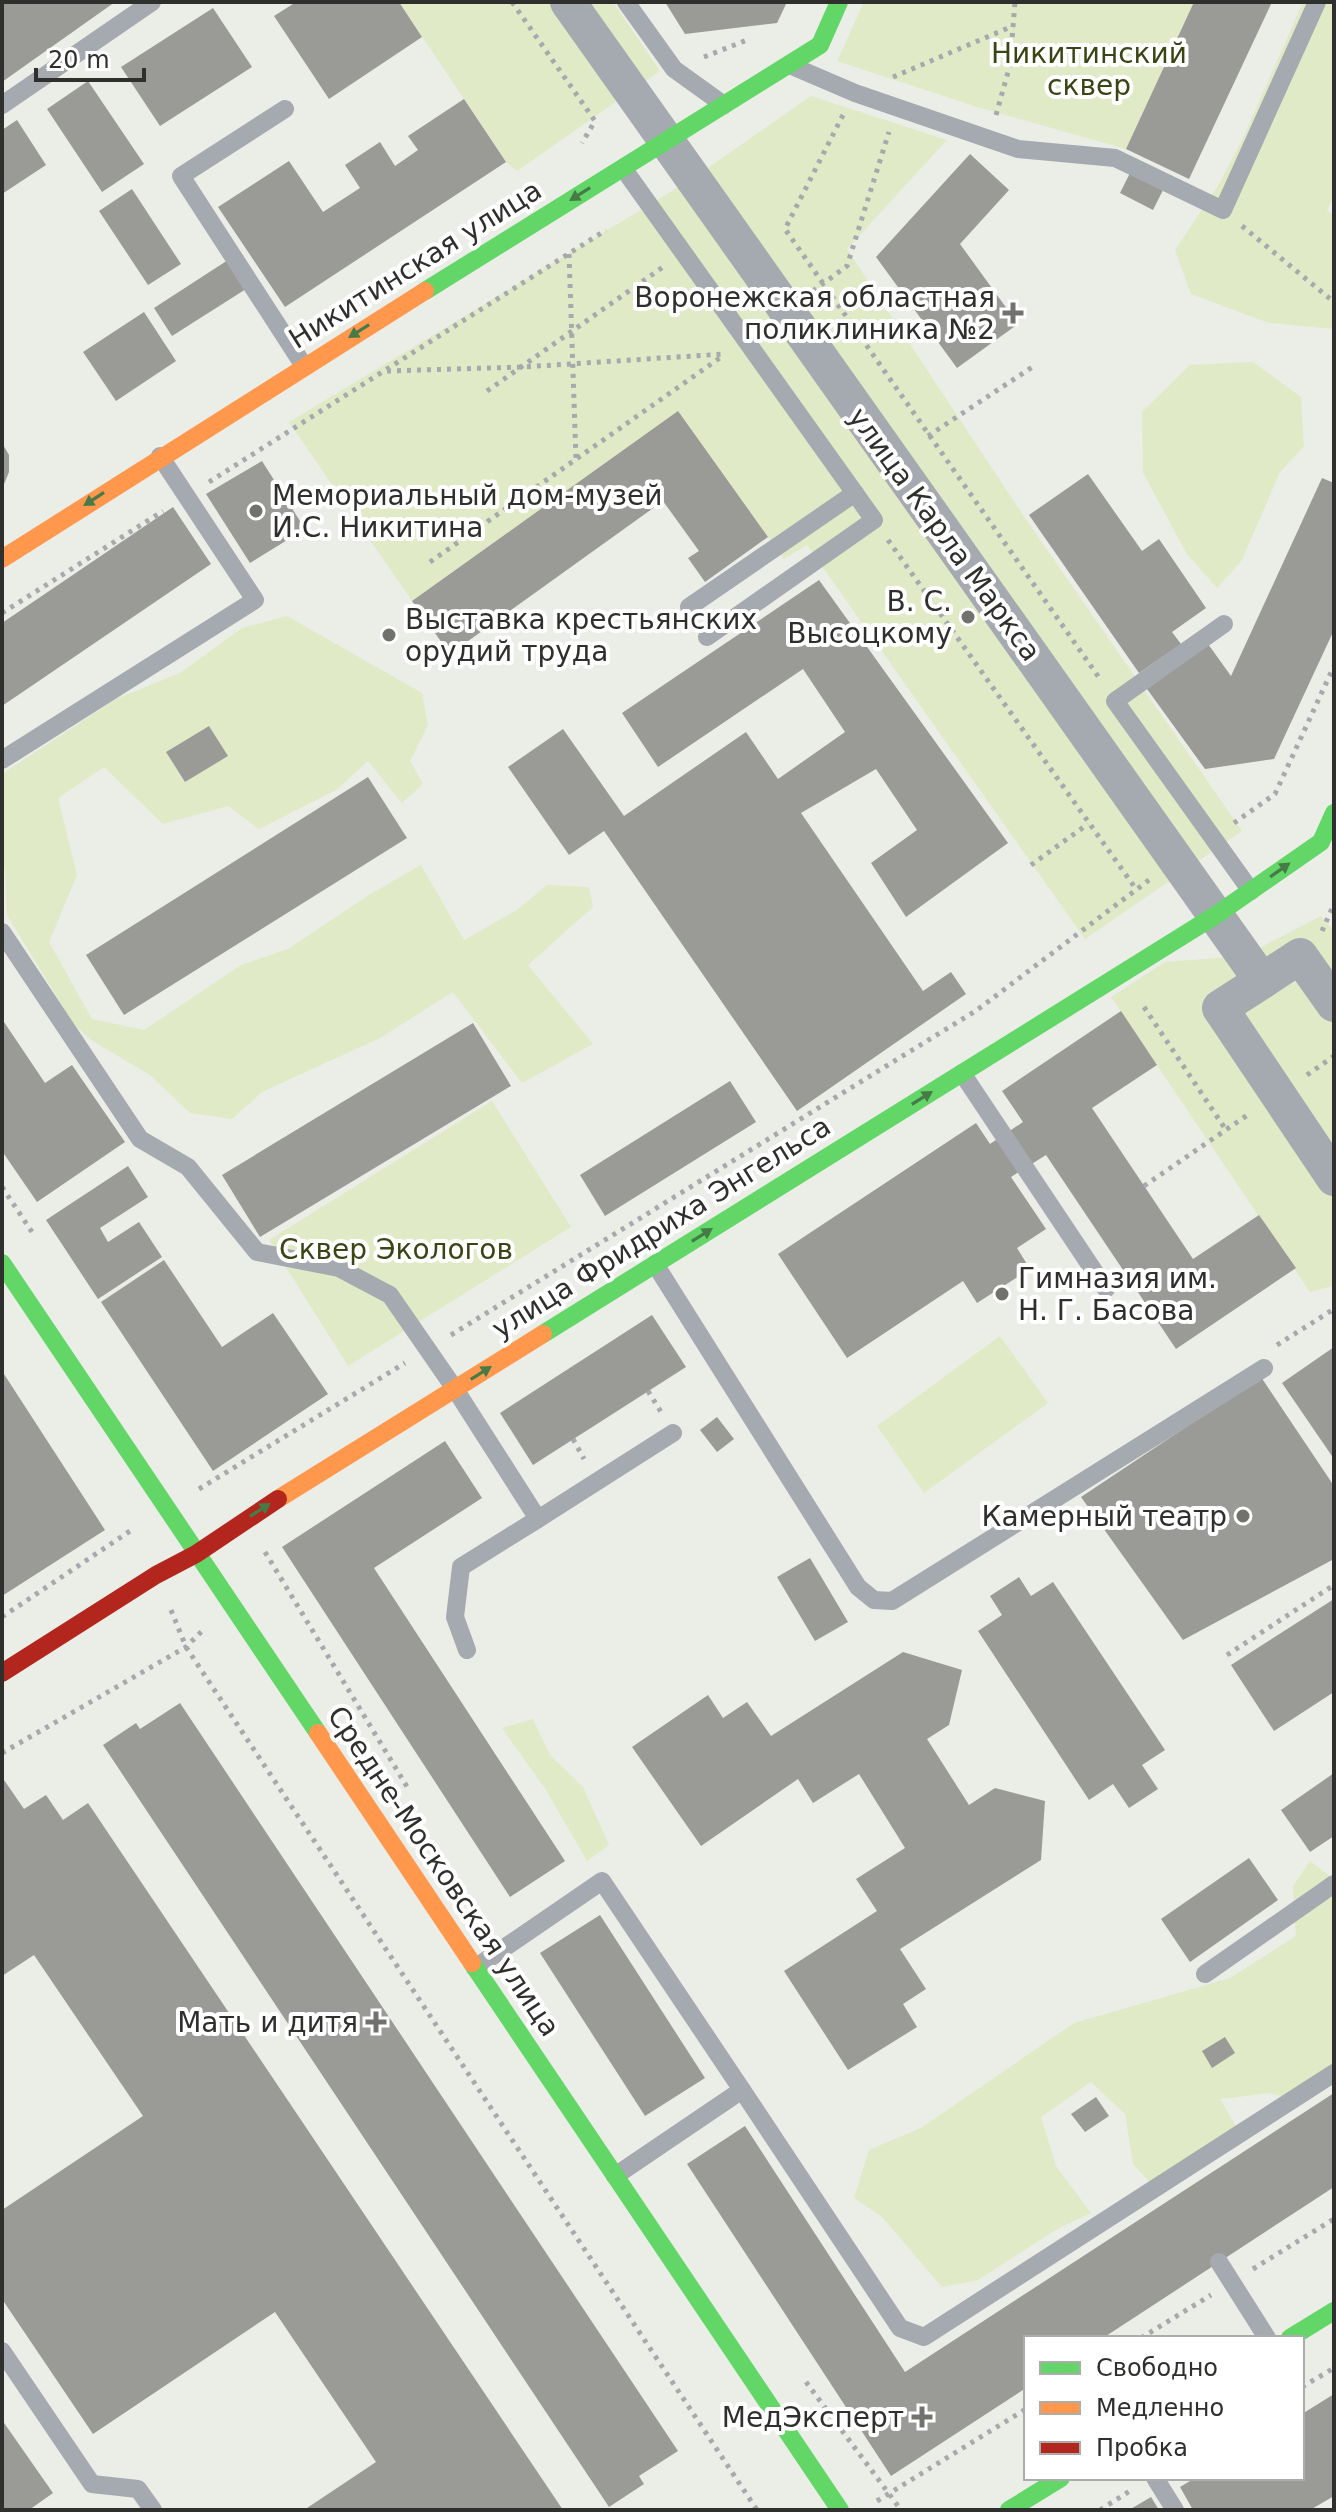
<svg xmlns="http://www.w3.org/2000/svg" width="1336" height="2512" viewBox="0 0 1336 2512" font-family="'DejaVu Sans',sans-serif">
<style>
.green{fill:#e0eac6;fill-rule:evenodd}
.building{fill:#9a9b97}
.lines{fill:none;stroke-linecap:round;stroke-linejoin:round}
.path{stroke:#a7a9ac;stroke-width:5;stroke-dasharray:4 6;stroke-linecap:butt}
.lane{stroke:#a5a9b0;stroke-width:18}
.street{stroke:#a5a9b0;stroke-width:36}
.fast{stroke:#63d668;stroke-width:18}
.slow{stroke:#ff974d;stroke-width:18}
.jam{stroke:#b3261e;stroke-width:18}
.oneway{fill:#467b48}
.poi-dot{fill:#71726e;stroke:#fff;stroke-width:3}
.labels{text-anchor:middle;stroke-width:8;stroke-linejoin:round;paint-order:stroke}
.park-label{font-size:28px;fill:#3a4415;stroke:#fff}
.street-label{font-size:28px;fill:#2f302d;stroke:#fff}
.poi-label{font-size:28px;fill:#2f302d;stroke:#fff;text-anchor:end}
</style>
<rect width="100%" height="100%" fill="#ebede7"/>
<g class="green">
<polygon points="399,2 613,2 660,71 517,171 506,162"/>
<polygon points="864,2 1194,2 1126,149 974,106 837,61"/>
<polygon points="1303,2 1334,2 1334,195 1327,211 1334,215 1334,329 1269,323 1191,294 1175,250 1219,184 1242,140"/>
<polygon points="811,96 947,140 847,249 1027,521 1242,831 1085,939 807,545 784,559 678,412 412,601 289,422 692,179"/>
<polygon points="1253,362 1301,397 1304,446 1280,472 1242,560 1217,588 1187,554 1143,473 1142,412 1190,365"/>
<path d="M287 616 422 693 428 725 410 761 423 784 402 803 368 761 336 790 259 829 228 806 163 824 104 767 58 798 77 875 49 942 92 1019 144 1030 241 965 288 949 372 893 421 865 464 940 517 910 547 885 589 887 593 907 528 965 593 1044 522 1083 453 992 380 1038 262 1092 232 1119 190 1113 150 1075 91 1040 73 1023 7 915 5 869 2 867V774L116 699 180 673 242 628ZM209 726 227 756 185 782 167 751Z"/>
<polygon points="1321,916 1334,931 1334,1288 1332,1286 1310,1292 1111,997 1165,962 1244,956"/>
<polygon points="492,1101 571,1227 348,1366 269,1240"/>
<polygon points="1000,1336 1048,1403 924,1493 877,1426"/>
<polygon points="533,1719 550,1755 583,1787 609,1845 587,1861 546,1790 502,1728"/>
<polygon points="1310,1861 1334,1879 1334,2078 1299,2101 1270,2093 1220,2099 1237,2128 1159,2192 1133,2164 1125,2114 1091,2082 1041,2117 1056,2166 1091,2213 1059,2228 978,2280 942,2287 882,2217 854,2198 869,2150 921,2128 1074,2023 1230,1978 1296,1936 1293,1886"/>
</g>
<g class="building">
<polygon points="2,2 115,2 2,82"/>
<polygon points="296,2 399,2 422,37 329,99 274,16"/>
<polygon points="665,2 787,2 777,23 685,34"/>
<polygon points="1194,2 1272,2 1189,179 1126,149"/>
<polygon points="213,8 252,67 160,126 121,67"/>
<polygon points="88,81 144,164 102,192 47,109"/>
<polygon points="464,99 506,162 285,307 218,207 289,161 323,212 360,188 345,165 380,142 395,166 418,150 408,136"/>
<polygon points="17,120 46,165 2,194 2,130"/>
<polygon points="970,154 1009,190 960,244 1018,324 957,368 876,257"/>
<polygon points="1130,173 1163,190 1153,210 1120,193"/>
<polygon points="132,189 181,264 148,285 99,211"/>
<polygon points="228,260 246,289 172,336 154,308"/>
<polygon points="144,312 176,361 116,401 83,352"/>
<polygon points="678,411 768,537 705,582 688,558 699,551 663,501 450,654 412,601"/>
<polygon points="2,443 9,455 9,472 2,489"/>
<polygon points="262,461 305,529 250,563 206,494"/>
<polygon points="1088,474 1142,551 1159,539 1206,608 1172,632 1181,644 1139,673 1029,515"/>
<polygon points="1322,478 1334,483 1334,630 1274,759 1205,769 1147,689 1208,644 1231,676"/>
<polygon points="173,507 211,564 2,706 2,623"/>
<polygon points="819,580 1008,843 906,917 871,863 917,830 876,769 801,813 923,991 951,972 966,994 797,1111 604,831 569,855 508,767 563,729 624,816 746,732 778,779 845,732 803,669 658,767 622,713"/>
<polygon points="209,726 228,756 185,782 166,752"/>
<polygon points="368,777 407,838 124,1015 86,955"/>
<polygon points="1121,1011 1157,1065 1092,1108 1193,1259 1259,1215 1296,1268 1176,1349 1046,1155 1011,1177 1046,1229 1017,1248 1030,1269 977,1303 963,1281 847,1358 778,1254 976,1123 990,1144 1023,1122 1002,1091"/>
<polygon points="2,1019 45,1083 72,1065 125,1142 37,1202 2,1151"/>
<polygon points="473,1023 511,1086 260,1237 222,1175"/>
<polygon points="730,1081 756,1122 605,1216 580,1175"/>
<polygon points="128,1166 148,1197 100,1228 108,1242 139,1222 162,1257 98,1299 46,1220"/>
<polygon points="164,1260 222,1347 273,1313 328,1394 213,1471 101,1302"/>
<polygon points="652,1315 686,1367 533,1465 500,1413"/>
<polygon points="1334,1347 1334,1459 1282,1383"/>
<polygon points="2,1371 105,1530 2,1596"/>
<polygon points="1261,1377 1334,1486 1334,1559 1183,1640 1081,1497"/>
<polygon points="717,1417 734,1439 717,1452 700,1430"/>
<polygon points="445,1441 482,1498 374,1568 565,1861 510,1897 282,1547"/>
<polygon points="810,1558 848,1622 815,1641 777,1577"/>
<polygon points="1019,1577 1031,1596 1053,1582 1165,1750 1142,1765 1158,1789 1129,1808 1113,1784 1089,1800 978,1631 1002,1615 990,1596"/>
<polygon points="1334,1599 1334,1692 1274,1731 1231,1665"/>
<polygon points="903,1652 962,1670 949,1725 927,1739 969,1805 995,1788 1045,1801 1041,1860 900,1949 926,1989 903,2004 917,2027 848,2070 784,1971 877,1911 856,1879 905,1848 859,1774 813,1803 798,1779 701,1846 632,1747 708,1695 723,1718 747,1702 771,1736"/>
<polygon points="180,1703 678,2451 639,2476 644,2484 609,2507 103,1745 136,1723 140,1729"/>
<polygon points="1334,1773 1334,1836 1310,1852 1281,1810"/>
<polygon points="2,1777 24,1809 46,1795 63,1820 88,1803 563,2510 304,2510 376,2462 275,2312 93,2434 2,2299 2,2210 143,2116 34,1955 2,1976"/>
<polygon points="1249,1858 1278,1900 1190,1962 1161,1919"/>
<polygon points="600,1915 705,2078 645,2116 540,1953"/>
<polygon points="1225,2037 1235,2053 1212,2068 1202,2051"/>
<polygon points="1334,2093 1334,2187 1103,2338 1026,2338 1026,2388 891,2476 687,2164 745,2126 905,2372"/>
<polygon points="1096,2097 1109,2116 1085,2132 1071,2114"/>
<polygon points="1334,2394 1334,2496 1310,2510 1193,2510 1180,2487 1195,2478 1302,2478 1302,2414"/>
<polygon points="2,2420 53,2493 29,2510 2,2510"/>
<polygon points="1151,2497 1159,2510 1129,2510"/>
</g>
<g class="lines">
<g class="path">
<polyline points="512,2 595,121 582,143"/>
<polyline points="704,57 747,40"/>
<polyline points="893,77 1013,26"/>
<polyline points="843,115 785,229 1100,679"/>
<polyline points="996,115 1010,65 1015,2"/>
<polyline points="1242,226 1334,302"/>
<polyline points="569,254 576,459"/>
<polyline points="813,291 847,266 889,132"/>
<polyline points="387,371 523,367 724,354"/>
<polyline points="487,391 663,267"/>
<polyline points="928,436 1034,366"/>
<polyline points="209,482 606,230"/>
<polyline points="888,540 1136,889"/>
<polyline points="430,562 724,355"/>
<polyline points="2,613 163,511"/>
<polyline points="1234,823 1275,794 1334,666"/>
<polyline points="1031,865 1088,824"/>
<polyline points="1322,931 1334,904"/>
<polyline points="1144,1007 1226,1130"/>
<polyline points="1307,1075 1334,1056"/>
<polyline points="1144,1186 1249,1114"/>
<polyline points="2,1187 34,1235"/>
<polyline points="451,1335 977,1010 1149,880"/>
<polyline points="1277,1345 1334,1309"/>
<polyline points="648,1391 661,1412"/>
<polyline points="573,1439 584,1459"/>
<polyline points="199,1489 405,1363"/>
<polyline points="265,1552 409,1790"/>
<polyline points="171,1610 186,1647 757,2510"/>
<polyline points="2,1617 133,1529"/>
<polyline points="1227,1655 1334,1585"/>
<polyline points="2,1753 186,1647 202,1631"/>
<polyline points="1253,2269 1334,2219"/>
<polyline points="1141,2338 1211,2295"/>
<polyline points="806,2382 901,2510"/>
<polyline points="1302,2387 1334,2368"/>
<polyline points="877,2501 1026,2409"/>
<polyline points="1100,2510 1133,2489"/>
</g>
<g class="lane">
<polyline points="626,2 674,69 724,105"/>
<polyline points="792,66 855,93 1018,149 1115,158 1223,210 1317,2"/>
<polyline points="2,105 152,2"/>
<polyline points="285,109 181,176 304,366"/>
<polyline points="623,168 874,520 707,637"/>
<polyline points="689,607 855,493"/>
<polyline points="1224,624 1115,701 1251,891"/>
<polyline points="2,760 255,600 160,456"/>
<polyline points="2,932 140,1139 188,1167 257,1252 339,1268 390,1295 455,1389 538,1519 461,1567 455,1617 467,1650"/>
<polyline points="962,1073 1106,1289"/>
<polyline points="655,1264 858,1587 874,1600 892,1601 1264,1368"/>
<polyline points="538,1519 673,1433"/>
<polyline points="475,1968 602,1881 742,2090 615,2176"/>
<polyline points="1205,1974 1334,1884"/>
<polyline points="742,2090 900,2328 924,2337 1334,2073"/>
<polyline points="1219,2262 1267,2338"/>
<polyline points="2,2351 92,2484 138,2489 153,2510"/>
<polyline points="1155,2478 1175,2510"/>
</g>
<g class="street">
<polyline points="568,2 1262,981 1300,956 1334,1004"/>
<polyline points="1262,981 1220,1008 1334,1178"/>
</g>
<g class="fast">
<polyline points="425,291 820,45 839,2"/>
<polyline points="2,1263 318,1733"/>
<polyline points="543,1334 1216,915 1321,842 1334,813"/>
<polyline points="472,1963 840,2510"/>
<polyline points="1290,2338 1334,2311"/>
<polyline points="1009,2510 1061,2478"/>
</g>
<g class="slow">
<polyline points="2,559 425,291"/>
<polyline points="278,1499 543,1334"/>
<polyline points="318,1733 472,1963"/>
</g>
<polyline class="jam" points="2,1673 156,1575 196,1554 278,1499"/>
</g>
<defs><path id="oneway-solid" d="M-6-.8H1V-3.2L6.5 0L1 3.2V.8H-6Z" transform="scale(2)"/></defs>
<g class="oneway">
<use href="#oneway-solid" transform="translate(580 194) rotate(148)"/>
<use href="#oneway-solid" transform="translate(359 331) rotate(148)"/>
<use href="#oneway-solid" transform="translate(94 499) rotate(147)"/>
<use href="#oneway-solid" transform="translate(1280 870) rotate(-35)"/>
<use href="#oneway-solid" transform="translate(922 1098) rotate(-32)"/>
<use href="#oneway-solid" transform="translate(702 1235) rotate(-32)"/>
<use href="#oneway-solid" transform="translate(481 1373) rotate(-32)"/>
<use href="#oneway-solid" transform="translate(260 1510) rotate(-32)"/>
</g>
<g class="poi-dot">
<path d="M1009 301h8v8h8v8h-8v8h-8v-8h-8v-8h8z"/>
<circle cx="256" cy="511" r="8"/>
<circle cx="968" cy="617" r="8"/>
<circle cx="389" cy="635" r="8"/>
<circle cx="1002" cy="1294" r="8"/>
<circle cx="1243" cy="1516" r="8"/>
<path d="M372 2010h8v8h8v8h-8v8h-8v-8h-8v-8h8z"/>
<path d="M918 2405h8v8h8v8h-8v8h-8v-8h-8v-8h8z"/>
</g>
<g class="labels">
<g class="park-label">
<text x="1089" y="63">Никитинский<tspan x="1089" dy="32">сквер</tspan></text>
<text x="396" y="1259">Сквер Экологов</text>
</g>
<g class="street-label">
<text transform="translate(415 264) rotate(-32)" y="10">Никитинская улица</text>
<text transform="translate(945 534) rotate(54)" y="10">улица Карла Маркса</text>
<text transform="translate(661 1227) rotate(-32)" y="10">улица Фридриха Энгельса</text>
<text transform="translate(444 1871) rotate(56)" y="10">Средне-Московская улица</text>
</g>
<g class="poi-label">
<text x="995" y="307">Воронежская областная<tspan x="995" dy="32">поликлиника №2</tspan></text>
<text x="272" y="505" text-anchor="start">Мемориальный дом-музей<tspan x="272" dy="32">И.С. Никитина</tspan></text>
<text x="952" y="611">В. С.<tspan x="952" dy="32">Высоцкому</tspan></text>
<text x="405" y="629" text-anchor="start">Выставка крестьянских<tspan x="405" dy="32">орудий труда</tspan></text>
<text x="1018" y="1288" text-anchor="start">Гимназия им.<tspan x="1018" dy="32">Н. Г. Басова</tspan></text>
<text x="1227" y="1526">Камерный театр</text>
<text x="358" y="2032">Мать и дитя</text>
<text x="904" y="2427">МедЭксперт</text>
</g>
</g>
<rect width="1336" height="2512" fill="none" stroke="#2f302d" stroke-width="8"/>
<rect x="1024" y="2336" width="280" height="144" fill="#ffffff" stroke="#acacab" stroke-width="2"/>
<rect x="1040" y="2362" width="40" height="12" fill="#63d668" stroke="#acacab" stroke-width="2"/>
<text x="1096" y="2376" font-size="24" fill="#2f302d">Свободно</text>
<rect x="1040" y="2402" width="40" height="12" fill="#ff974d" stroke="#acacab" stroke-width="2"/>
<text x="1096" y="2416" font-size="24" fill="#2f302d">Медленно</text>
<rect x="1040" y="2442" width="40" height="12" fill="#b3261e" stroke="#acacab" stroke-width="2"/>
<text x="1096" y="2456" font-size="24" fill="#2f302d">Пробка</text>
<path d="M36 68v12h108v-12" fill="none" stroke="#2f302d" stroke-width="4"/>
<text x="48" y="68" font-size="24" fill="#2f302d" stroke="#ffffff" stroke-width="6" paint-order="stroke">20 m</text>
</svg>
